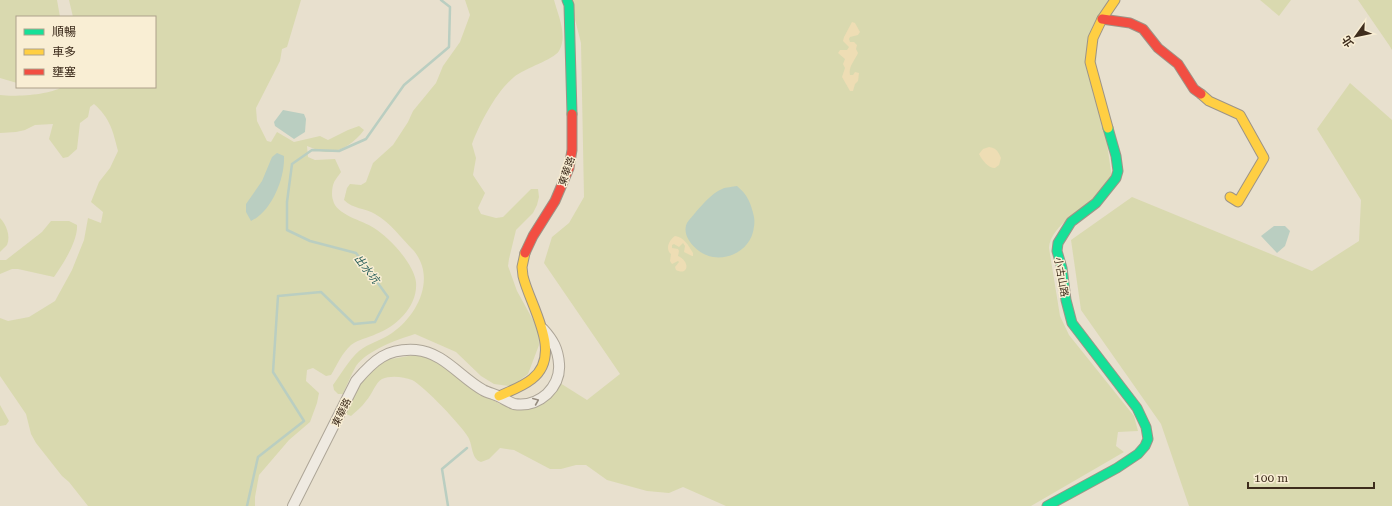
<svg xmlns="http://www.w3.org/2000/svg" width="1392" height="506" viewBox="0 0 1392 506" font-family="'Roboto Serif','Noto Sans TC',serif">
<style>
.green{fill:#d9d9af}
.sand{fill:#eeddb4}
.water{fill:#bacec1}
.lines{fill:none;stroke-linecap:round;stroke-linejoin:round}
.stream{stroke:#bacec1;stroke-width:2.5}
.street-casing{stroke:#ada597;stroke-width:12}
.fast-casing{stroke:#9d9487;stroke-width:11}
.slow-casing{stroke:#9d9487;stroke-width:11}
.jam-casing{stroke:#9d9487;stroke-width:11}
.street{stroke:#efeae1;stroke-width:10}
.fast{stroke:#16e098;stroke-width:9}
.slow{stroke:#ffcf43;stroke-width:9}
.jam{stroke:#f24e42;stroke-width:9}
.oneway{stroke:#968c7f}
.labels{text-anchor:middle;stroke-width:3;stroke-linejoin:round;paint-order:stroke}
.street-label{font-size:10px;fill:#3e2d1d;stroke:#f9eed4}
.water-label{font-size:11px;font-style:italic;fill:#2b605b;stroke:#f9eed4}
</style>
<rect width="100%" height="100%" fill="#e8e0ce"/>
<g class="green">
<polygon points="0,0 57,0 60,17 17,17 17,83 0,78"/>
<path d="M69 0H301L287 47 282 49 280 61 256 108 257 121 267 141 271 142 277 132 294 142 320 136 328 140 348 130 359 126 364 130C355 142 342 152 326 152 319 151 313 148 307 146L308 157 315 160 335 159 341 172C339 175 338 176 336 179 332 184 331 194 333 200 336 215 362 220 374 228 389 237 414 264 416 282 418 306 397 326 376 334 368 338 359 339 351 345 342 353 337 365 331 375L326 376 313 368 307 370 306 381 319 393 317 403 310 422 289 440 259 475 255 497V506H88L69 482 62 476 36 443 31 434 26 414 0 376V318L8 321 29 317 55 301 72 270 84 240 88 218 101 223 103 212 91 202 99 182 110 168 118 151C113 131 110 118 94 104L90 107 88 117 80 123 77 149 68 157 63 158 49 139 53 124 35 125 25 130 16 132 0 133V95C15 97 49 95 62 87H155V17H73Z"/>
<path d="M465 0H554C558 15 568 36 559 51 553 60 525 68 514 77 496 92 480 123 472 144L476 158 473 175 485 193 478 208 481 214 496 218 503 217 531 189H538L539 197 537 205 533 213 516 230 509 259 508 266 517 291 538 329 539 345 528 374 516 383 509 386 494 384 481 376 456 352 415 334C396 340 368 350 356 366 351 375 347 385 343 394H338L334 390 333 385C341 374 349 360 359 351 369 343 382 340 392 333 418 315 436 278 414 251 402 239 390 222 375 214 365 208 353 209 344 200L347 188 350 184 361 185 366 182 373 163 393 145 408 122 413 111 436 83 443 66 460 42 470 15Z"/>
<path d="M570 0H1112L1097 39 1096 69 1112 178C1109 182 1106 187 1103 191 1088 206 1050 225 1049 248L1060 316 1069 335 1134 416 1138 431 1118 432 1116 446 1124 452 1031 506H726L683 487 669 493 647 491 607 480 586 465H576L561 469H550L514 450 500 448 489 459 481 462C471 459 473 445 468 437 462 426 423 385 412 380 404 377 391 375 382 379 375 383 372 395 366 401 362 407 356 411 351 416L346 414 355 390 373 368 385 360 415 355 439 360 491 399 500 404 515 408 560 383 587 400 620 374 544 263 552 237 569 223 584 197 581 43Z"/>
<polygon points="1260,0 1291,0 1279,16"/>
<polygon points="1358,0 1392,0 1392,50 1389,45"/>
<polygon points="1350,83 1392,120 1392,506 1189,506 1161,424 1081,310 1071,240 1132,197 1312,271 1359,241 1361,200 1317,129"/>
<path d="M0 218C6 224 11 236 7 245 5 247 2 250 0 252Z"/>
<path d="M51 221H69L77 225C78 241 63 264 54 277L18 269H12L0 274V260H6L42 232Z"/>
<polygon points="0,405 9,421 6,425 0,426"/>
</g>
<g class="sand">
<path d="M852 22 855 23 860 32 858 35 850 37 849 39 850 42H854L857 45 856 49 858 53C855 60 848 67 850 75H853L855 72 859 73 858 81 855 84 853 91H850L842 77 845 68 843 64 845 59 838 53 840 50H847L849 47 843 41 844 37Z"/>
<path d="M989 147C996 148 998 151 1001 158L999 165 995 168C988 168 982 160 979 154L983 149Z"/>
<path d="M675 236C684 237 688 245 693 253V256H692L684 252 685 246 683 243 679 247 674 244 672 245V248L678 249 679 251 678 256C691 262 688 276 676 270L675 267 679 262 678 261 672 264 670 261 671 254C665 249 669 240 675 236Z"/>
</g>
<g class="water">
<polygon points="283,110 304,114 306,119 305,132 294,139 275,126 274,122"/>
<path d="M277 153 284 156C285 178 272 211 251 221L246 212V204L262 181 272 157Z"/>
<path d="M737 186C748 195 751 204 754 217 755 222 754 227 753 232 749 249 730 260 713 257 699 255 680 237 687 223 689 219 693 216 695 213 703 204 711 194 722 189 726 187 733 187 737 186Z"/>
<polygon points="1274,226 1285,226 1290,231 1285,246 1277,253 1261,236"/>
</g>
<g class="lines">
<g class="stream">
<polyline points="247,506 258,457 304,421 273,372 278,296 321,292 354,324 375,322 388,297 356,253 310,241 287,230 287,202 292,164 312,150 339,151 366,139 404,85 449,47 450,7 441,0"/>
<polyline points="448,506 442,469 467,448"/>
</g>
<g class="street-casing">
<path id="street" d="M293 506 356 381C374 360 387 348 416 350 443 352 461 378 483 390 488 393 495 394 500 397 504 399 509 402 514 404 526 406 538 402 547 394 556 385 560 376 559 364 558 349 553 340 543 329"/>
</g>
<g class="fast-casing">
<g id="fast">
<polyline points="567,0 569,5 572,114"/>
<polyline points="1047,506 1117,468 1138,454 1145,446 1148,439 1146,427 1137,408 1072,323 1066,300 1062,268 1057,251 1058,243 1071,222 1096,203 1116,178 1118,171 1116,156 1108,128"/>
</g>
</g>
<g class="slow-casing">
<g id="slow">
<polyline points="1201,94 1209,101 1240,115 1264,158 1238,202 1230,197"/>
<polyline points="1108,128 1090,62 1093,38 1102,19 1115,0"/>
<path d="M499 396C510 391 522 387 532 379 564 354 530 306 523 276L522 267 525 253"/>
</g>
</g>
<g class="jam-casing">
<g id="jam">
<polyline points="1102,19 1130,23 1143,29 1158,48 1178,64 1194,89 1201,94"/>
<polyline points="525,253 533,236 555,201 569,168 572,150 572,114"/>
</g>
</g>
<use href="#street" class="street"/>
<use href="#fast" class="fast"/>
<use href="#slow" class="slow"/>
<use href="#jam" class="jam"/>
</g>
<defs><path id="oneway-chevron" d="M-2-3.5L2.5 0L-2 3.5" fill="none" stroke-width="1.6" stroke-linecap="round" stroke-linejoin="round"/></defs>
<use class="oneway" href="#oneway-chevron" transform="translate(536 401) rotate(-23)"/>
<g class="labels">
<g class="street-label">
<text transform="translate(566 171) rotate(-71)" y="4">東華路</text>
<text transform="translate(1062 277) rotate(80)" y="4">小古山路</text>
<text transform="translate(341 412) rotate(-64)" y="4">東華路</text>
</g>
<g class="water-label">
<text transform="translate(367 269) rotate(52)" y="4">出水坑</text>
</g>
</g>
<rect x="16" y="16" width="140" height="72" fill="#f9eed4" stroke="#aea18b"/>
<rect x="24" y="29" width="20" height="6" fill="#16e098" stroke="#aea18b"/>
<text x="52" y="36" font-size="12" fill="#3e2d1d">順暢</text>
<rect x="24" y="49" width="20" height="6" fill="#ffcf43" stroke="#aea18b"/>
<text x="52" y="56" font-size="12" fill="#3e2d1d">車多</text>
<rect x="24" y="69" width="20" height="6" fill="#f24e42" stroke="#aea18b"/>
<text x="52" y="76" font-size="12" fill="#3e2d1d">壅塞</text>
<g transform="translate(1356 36) rotate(237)" stroke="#f9eed4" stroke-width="3" paint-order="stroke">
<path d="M0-3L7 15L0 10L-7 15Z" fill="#3e2d1d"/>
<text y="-6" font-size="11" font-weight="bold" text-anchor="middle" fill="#3e2d1d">北</text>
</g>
<path d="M1248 482v6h126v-6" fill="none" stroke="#3e2d1d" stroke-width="2"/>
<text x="1254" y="482" font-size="12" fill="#3e2d1d" stroke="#f9eed4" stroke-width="3" paint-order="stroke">100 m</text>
</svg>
